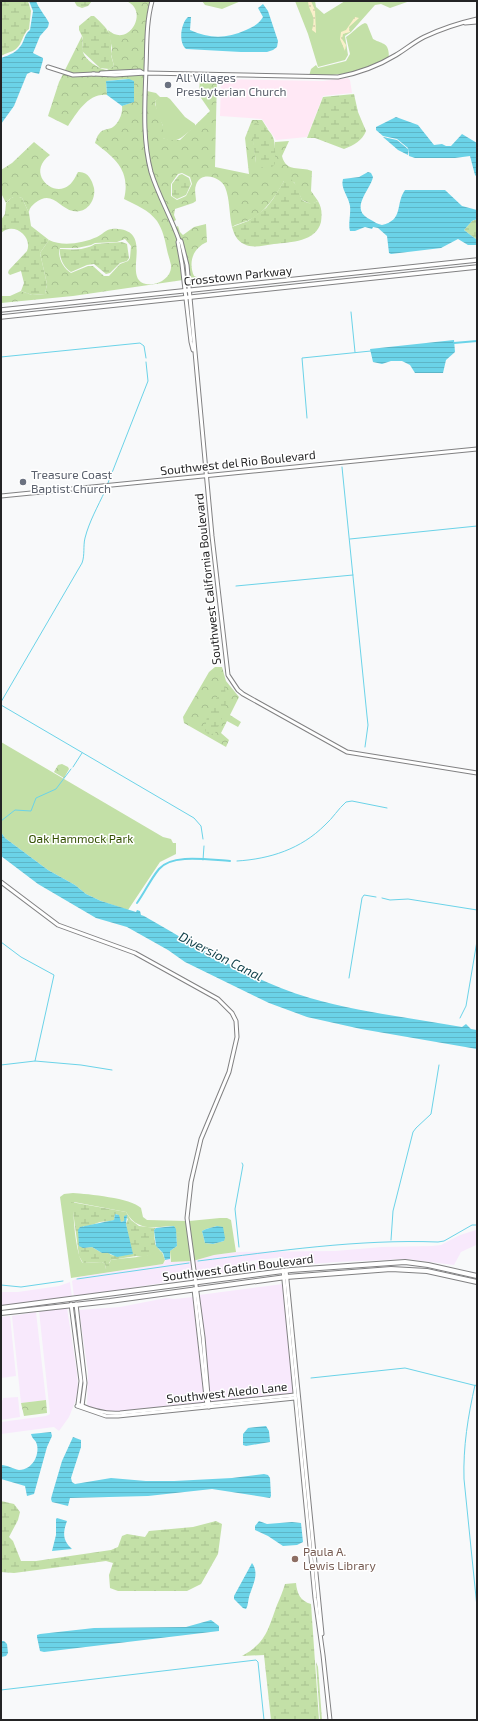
<svg xmlns="http://www.w3.org/2000/svg" width="478" height="1721" viewBox="0 0 478 1721" font-family="'Exo 2',sans-serif">
<style>
.commercial{fill:#f8e9fc}
.education{fill:#ffe8f5}
.green{fill:#c3e0a7;fill-rule:evenodd}
.forest{fill:url(#forest-crowns);fill-rule:evenodd}
.wetland{fill:url(#wetland-marsh);fill-rule:evenodd}
.sand{fill:url(#sand-dots)}
.water{fill:url(#water-rules)}
.lines{fill:none;stroke-linecap:round;stroke-linejoin:round}
.stream{stroke:#6bd3e8;stroke-width:1}
.canal{stroke:#6bd3e8;stroke-width:2}
.tertiary-casing{stroke:#818182;stroke-width:5}
.secondary-casing{stroke:#818182;stroke-width:5.5}
.primary-casing{stroke:#818182;stroke-width:6}
.tertiary{stroke:#fff;stroke-width:3}
.secondary{stroke:#fff;stroke-width:3.5}
.primary{stroke:#fff;stroke-width:4}
.worship-dot{fill:#6b7280;stroke:#fff;stroke-width:1.5}
.education-dot{fill:#8d6e63;stroke:#fff;stroke-width:1.5}
.labels{text-anchor:middle;stroke-width:3;stroke-linejoin:round;paint-order:stroke}
.worship-label{font-size:12px;fill:#5b616d;stroke:#fff;text-anchor:start}
.street-label{font-size:12px;fill:#242425;stroke:#fff}
.park-label{font-size:12px;fill:#345103;stroke:#fff}
.education-label{font-size:12px;fill:#785e54;stroke:#fff;text-anchor:start}
.water-label{font-size:13px;font-style:italic;fill:#0e3f48;stroke:#fff}
</style>
<defs>
<pattern id="forest-crowns" width="20" height="18" patternUnits="userSpaceOnUse"><rect width="20" height="18" fill="#c3e0a7"/><path d="M2 6a3 3 0 1 1 6 0M12 15a3 3 0 1 1 6 0" fill="none" stroke="#a7c090"/></pattern>
<pattern id="wetland-marsh" width="20" height="14" patternUnits="userSpaceOnUse"><rect width="20" height="14" fill="#c3e0a7"/><path d="M1 5h8M5 5V1M11 12h8M15 12V8" fill="none" stroke="#a7c090"/></pattern>
<pattern id="sand-dots" width="8" height="8" patternUnits="userSpaceOnUse"><rect width="8" height="8" fill="#faf0ca"/><path d="M2 2h.1M6 6h.1" fill="none" stroke="#d6cead" stroke-width="1.8" stroke-linecap="round"/></pattern>
<pattern id="water-rules" width="6" height="5" patternUnits="userSpaceOnUse"><rect width="6" height="5" fill="#6bd3e8"/><path d="M0 2.5h6" fill="none" stroke="#5db5c7"/></pattern>
</defs>
<rect width="100%" height="100%" fill="#f8f9fa"/>
<g class="commercial">
<polygon points="476,1230 476,1245 461,1252 454,1265 407,1259 337,1262 252,1269 251,1264 284,1259 283,1257 250,1261 250,1269 196,1278 193,1261 214,1255 236,1252 335,1251 382,1247 432,1246 441,1245 460,1235"/>
<polygon points="167,1259 170,1259 171,1262 191,1261 194,1278 74,1297 72,1281 79,1277 163,1264"/>
<polygon points="70,1282 72,1297 1,1307 1,1292 18,1292 59,1286"/>
<polygon points="283,1284 293,1394 210,1403 199,1295"/>
<polygon points="193,1297 205,1404 112,1413 87,1406 88,1372 79,1310 120,1307 166,1298 174,1299"/>
<polygon points="67,1308 77,1373 78,1388 75,1402 69,1417 59,1431 54,1427 1,1434 1,1422 46,1416 50,1414 39,1311"/>
<polygon points="36,1312 46,1400 21,1403 12,1316"/>
<polygon points="10,1316 16,1376 1,1378 1,1317"/>
<polygon points="18,1397 20,1417 1,1420 1,1401 3,1400 3,1398"/>
</g>
<polygon class="education" points="348,78 350,80 352,93 323,96 307,137 276,140 262,119 220,116 221,79 323,81"/>
<g class="green">
<polygon points="202,1 241,1 222,9 205,5"/>
<polygon points="295,1 315,1 316,7 324,14 345,1 410,1 390,8 381,4 375,5 351,32 345,36 348,55 345,60 318,67 308,34"/>
<path d="M365 23 367 24 373 39C384 45 389 42 389 58 358 74 344 75 309 76L311 69 316 65 318 68 346 61 350 54 346 37C353 33 357 26 365 23Z"/>
<path d="M159 97H167L170 99 185 117 195 124V127C184 134 178 146 163 138V126L157 113 155 101Z"/>
<polygon points="1,742 163,837 171,839 173,843 176,843 176,854 160,862 128,910 101,901 86,894 75,885 48,870 5,838 1,832"/>
<path d="M73 1193C88 1194 131 1198 141 1208L143 1217 147 1220 187 1221 191 1261 171 1262 170 1251 177 1246 176 1232 174 1226C153 1227 138 1232 126 1212L74 1202C72 1212 76 1256 83 1263L102 1262 105 1264 106 1269 111 1260C122 1258 133 1258 143 1256 150 1256 155 1251 162 1252L165 1260 163 1264 71 1278 60 1197 64 1194Z"/>
<path d="M220 1218H227L231 1220 236 1252 214 1255 193 1261 189 1221ZM217 1226 224 1241 213 1244 205 1243 202 1231 206 1229Z"/>
</g>
<g class="forest">
<path d="M126 1H151L147 15 145 72H120L145 74 144 125 150 171 178 240 183 280 73 296 1 303V296H10L21 291 32 295 45 294 47 284 40 253 49 240C63 247 83 243 97 237 107 232 105 228 118 229 155 232 121 279 146 284 158 286 172 278 171 265 170 260 168 255 167 250 165 240 163 230 157 221 149 210 136 205 124 199 131 171 115 158 95 143 96 140 97 136 99 134 103 128 109 130 113 127 119 123 123 113 122 106L133 102 134 81 126 79 106 81 107 95C88 93 77 113 68 126L48 116 59 82 82 36C84 41 81 47 83 52 85 60 99 69 107 70L114 66 111 54 112 48 108 30C129 49 150 10 126 1ZM125 239 131 246 130 258 128 261 120 264 109 276H104L93 266H88L71 273C63 268 57 257 60 248H77L91 245 95 243 117 242Z"/>
<path d="M200 76H217L215 167 249 174 245 138 252 120H262L269 131 267 129 253 137 256 163 275 164V142L289 141 282 156C286 173 300 166 312 171L311 191 318 201 311 204 302 200 294 182 284 181C275 197 265 213 247 221 242 223 236 224 232 227 229 214 230 199 225 187 220 176 200 171 196 185 194 190 196 196 196 201L193 203 175 209 174 215 176 220 173 222C168 210 162 198 157 185 145 156 146 122 147 91L156 93 160 97 155 101V104L163 126V138L170 140H180L210 111 199 95ZM182 173 190 177 192 184 186 196 177 200 171 196V184L178 174Z"/>
<path d="M34 142 50 155C27 172 50 194 64 188 71 186 75 178 78 172 88 171 92 180 94 188 96 200 87 214 73 211 59 208 52 189 35 203 31 207 29 208 29 213L22 198C14 196 11 197 6 203L1 193V170L12 163Z"/>
<path d="M206 224 207 242C193 248 188 262 194 276L199 278 189 279 176 227 178 226 180 232 183 235 194 227Z"/>
<polygon points="215,667 222,667 226,681 239,697 230,715 241,722 238,727 227,721 221,733 229,740 226,747 184,723 183,717 209,672"/>
<polygon points="62,764 68,767 69,769 64,778 54,772 58,765"/>
<polygon points="46,1400 47,1413 24,1416 21,1403"/>
</g>
<g class="wetland">
<path d="M1 1H28L31 11 29 29C22 34 23 43 16 49 12 52 6 53 1 56Z"/>
<polygon points="74,1 92,1 88,6 82,8 77,6"/>
<path d="M91 16H94C109 30 112 33 111 53 111 57 113 62 114 66L109 69 100 68 82 51 83 38 79 30V26Z"/>
<path d="M354 94 358 112 366 131C362 141 354 145 344 149L315 138H307L323 97Z"/>
<path d="M256 123C278 132 275 144 275 164L272 167 265 169 256 163C255 152 250 132 254 124Z"/>
<polygon points="182,174 189,178 191,184 186,195 177,199 172,196 172,184 179,175"/>
<path d="M290 178 297 186 302 200C308 204 311 204 318 201 322 208 322 214 321 222 316 242 291 242 274 244 264 245 253 249 244 244 237 241 234 234 232 227L248 221 266 208 273 199 284 181Z"/>
<path d="M16 196 22 198 29 213 31 226 49 240 40 253 47 284 45 294 32 295 21 291 24 283 21 271 10 275 8 273 9 270 27 251C33 236 13 221 1 233V220L5 214 6 203 11 198Z"/>
<polygon points="477,219 477,240 464,230 472,221"/>
<path d="M122 242 127 244 129 258 127 261 120 263 110 273 106 274 94 264 87 265 71 272C64 268 59 258 60 249H62C73 250 86 250 95 244Z"/>
<path d="M223 683C230 700 224 717 215 733L209 735 205 731 207 716 217 697 220 684Z"/>
<path d="M71 1202 126 1212 131 1220 139 1226 156 1228 154 1230 155 1244 161 1252 143 1257 136 1256 111 1260 109 1263 110 1268 106 1269 105 1264 102 1262 83 1263 79 1256 73 1211 70 1206ZM115 1214H117L121 1222 124 1221V1216L128 1219 126 1224 130 1246 116 1256 111 1255 108 1252 102 1253 92 1247 83 1248V1226C90 1226 94 1224 100 1222 105 1221 109 1222 114 1220Z"/>
<polygon points="1,1501 14,1504 20,1512 18,1520 9,1537 13,1541 21,1561 36,1561 111,1550 118,1547 122,1536 127,1534 145,1537 149,1531 193,1527 216,1521 222,1524 218,1554 201,1584 187,1591 118,1591 110,1588 109,1575 113,1563 106,1561 14,1573 1,1572"/>
<path d="M296 1583C297 1593 300 1601 311 1604L319 1720H271L264 1655 242 1656C267 1642 268 1629 277 1605 280 1598 283 1591 285 1584Z"/>
<polygon points="316,1662 318,1667 322,1720 320,1720"/>
</g>
<g class="sand">
<path d="M308 1H311L315 10 316 33 312 30C317 14 309 14 308 1Z"/>
<polygon points="355,17 359,18 349,27 350,32 343,34 342,39 346,45 345,51 340,39 341,32 346,30"/>
</g>
<g class="water">
<path d="M29 1H36C39 9 45 15 49 23L48 27 40 36 33 53 43 58V60L39 74 31 72 27 74 14 106 1 124V58C10 55 17 52 22 44 25 38 25 34 30 30L33 11Z"/>
<path d="M263 4 268 11 278 41 277 47 273 50 267 52H241L186 49C178 42 181 23 188 17H191L190 30C210 39 226 39 246 30 253 27 259 24 263 17L258 8Z"/>
<polygon points="129,79 134,81 134,102 122,106 107,95 106,81"/>
<polygon points="396,117 418,125 434,145 442,144 446,146 451,146 462,134 477,143 477,177 475,175 470,156 455,158 415,158 409,156 408,148 397,139 383,136 376,130 376,127"/>
<polygon points="383,137 397,140 408,149 408,155 398,150"/>
<path d="M368 172 371 173 373 177C370 191 348 209 371 220 375 222 377 224 382 225 404 220 395 204 405 190H445L462 206 477 210V219L472 221 464 230 477 240V245H468L458 239 441 248 391 254 389 253 387 236 378 228 373 227 372 229 365 227 355 231H350C348 224 351 214 350 206 349 197 340 188 343 179L359 177Z"/>
<polygon points="454,340 455,352 446,360 443,373 415,373 410,365 402,361 391,361 382,364 373,362 370,349"/>
<path d="M1 832 5 838 48 870 75 885 86 894 101 901 136 912 137 910 140 911 141 915 144 916C198 947 250 980 310 998 359 1012 412 1018 462 1027L466 1024 471 1029 477 1030V1049L361 1029 307 1017 269 1003 185 962 168 950 127 927 96 918 38 884 1 856Z"/>
<polygon points="115,1214 119,1215 121,1222 124,1221 124,1216 127,1215 126,1224 133,1254 117,1257 108,1253 102,1253 92,1247 83,1248 79,1246 78,1230 80,1227 114,1220"/>
<polygon points="174,1226 176,1229 177,1246 170,1251 170,1259 165,1260 163,1253 156,1246 154,1230 156,1228"/>
<polygon points="217,1226 223,1227 225,1238 224,1241 213,1244 205,1243 202,1231 206,1229"/>
<polygon points="266,1426 269,1431 270,1442 246,1446 243,1445 243,1434 248,1428"/>
<path d="M51 1432 52 1436 47 1447 34 1494 27 1496 25 1486 1 1479V1465C8 1465 13 1469 19 1470 33 1470 41 1453 36 1442 34 1439 32 1438 31 1434Z"/>
<polygon points="73,1437 81,1440 81,1447 71,1478 72,1482 75,1484 111,1478 146,1481 174,1481 232,1478 264,1474 268,1475 270,1478 271,1496 270,1498 212,1489 148,1496 70,1498 68,1506 52,1502 51,1499 52,1495 62,1461"/>
<path d="M57 1518 67 1521C63 1532 62 1540 72 1549L52 1551 56 1535V1519Z"/>
<polygon points="259,1521 267,1524 292,1522 301,1523 303,1542 297,1545 283,1546 268,1536 255,1530 255,1526"/>
<path d="M252 1563C260 1574 252 1586 249 1597 248 1601 248 1606 246 1609L243 1608 234 1599V1596Z"/>
<polygon points="211,1620 219,1626 219,1631 44,1652 40,1651 37,1637 37,1635 40,1634 94,1628 186,1627"/>
<polygon points="1,1641 4,1641 7,1644 8,1653 6,1656 1,1657"/>
</g>
<g class="lines">
<g class="stream">
<polyline points="351,312 355,352"/>
<polyline points="1,357 140,343 144,346 146,358"/>
<polyline points="307,418 302,358 371,351"/>
<polyline points="342,467 367,716 368,725 365,747"/>
<polyline points="108,483 148,381 146,362"/>
<polyline points="350,539 477,526"/>
<polyline points="236,586 353,575"/>
<path d="M1 702 82 563C85 555 83 546 85 538 89 522 98 506 105 491"/>
<polyline points="1,705 194,818 201,826 203,839"/>
<polyline points="73,767 82,753"/>
<polyline points="1,821 15,810 31,811 36,798 56,789 71,769"/>
<polyline points="203,860 204,846"/>
<path d="M237 861C270 859 301 849 325 825 333 818 338 809 346 802L352 801 387 808"/>
<polyline points="382,898 390,900 408,899 477,910"/>
<polyline points="1,942 21,957 54,975 35,1061"/>
<polyline points="349,978 362,898 364,895 376,897"/>
<polyline points="460,1018 466,1006 477,941"/>
<polyline points="1,1065 35,1061 81,1065 112,1070"/>
<polyline points="391,1240 393,1211 413,1132 416,1128 431,1114 439,1065"/>
<polyline points="239,1247 235,1209 243,1165 242,1163"/>
<path d="M198 1261C278 1251 358 1239 438 1242L444 1241 472 1225H477"/>
<polyline points="77,1279 189,1263"/>
<polyline points="1,1285 21,1287 63,1281"/>
<polyline points="311,1378 405,1368 477,1386"/>
<path d="M475 1385C468 1416 463 1447 464 1479L477 1607"/>
<polyline points="1,1690 256,1660 258,1662 264,1720"/>
</g>
<g class="canal">
<polyline points="454,343 477,341"/>
<path d="M137 903C145 892 150 880 159 869 172 853 210 860 230 861"/>
</g>
<g class="tertiary-casing">
<g id="tertiary">
<path d="M152 1C146 23 147 45 146 68 145 102 142 138 151 172 158 195 171 217 179 240L181 241 187 265 212 536 228 675 238 690 243 694 347 752 477 773"/>
<polyline points="465,23 477,22"/>
<polyline points="48,67 73,75 94,74"/>
<polyline points="101,73 140,71 143,73"/>
<path d="M93 74 115 75 146 73 338 77C359 73 378 66 396 55 406 49 414 42 424 37 441 29 459 23 477 19"/>
<polyline points="179,240 178,242 182,264 191,342 193,350"/>
<polyline points="1,496 477,449"/>
<polyline points="1,882 58,925 135,953 218,999 232,1013 236,1021 237,1037 229,1072 201,1139 191,1182 187,1218 203,1337 209,1407"/>
<polyline points="283,1270 315,1598 323,1655 330,1720"/>
<polyline points="286,1270 322,1634"/>
<polyline points="194,1289 207,1406"/>
<path d="M71 1304 81 1381 78 1404C91 1410 106 1414 120 1413L295 1395"/>
<polyline points="76,1304 85,1383 82,1406"/>
<polyline points="77,1406 106,1416 118,1416 295,1398"/>
</g>
</g>
<g class="secondary-casing">
<g id="secondary">
<polyline points="1,310 477,260"/>
<polyline points="1,317 477,267"/>
</g>
</g>
<g class="primary-casing">
<g id="primary">
<polyline points="1,1308 291,1270 405,1262 428,1265 477,1276"/>
<polyline points="1,1313 110,1301 286,1277 391,1269 427,1271 477,1282"/>
</g>
</g>
<use href="#tertiary" class="tertiary"/>
<use href="#secondary" class="secondary"/>
<use href="#primary" class="primary"/>
</g>
<g class="worship-dot">
<circle cx="168" cy="85" r="4"/>
<circle cx="23" cy="482" r="4"/>
</g>
<circle class="education-dot" cx="295" cy="1559" r="4"/>
<g class="labels">
<g class="worship-label">
<text x="176" y="82">All Villages<tspan x="176" dy="14">Presbyterian Church</tspan></text>
<text x="31" y="479">Treasure Coast<tspan x="31" dy="14">Baptist Church</tspan></text>
</g>
<g class="street-label">
<text transform="translate(238 276) rotate(-6)" y="4">Crosstown Parkway</text>
<text transform="translate(238 463) rotate(-6)" y="4">Southwest del Rio Boulevard</text>
<text transform="translate(208 579) rotate(-96)" y="4">Southwest California Boulevard</text>
<text transform="translate(238 1268) rotate(-7)" y="4">Southwest Gatlin Boulevard</text>
<text transform="translate(227 1393) rotate(-6)" y="4">Southwest Aledo Lane</text>
</g>
<g class="park-label">
<text x="81" y="843">Oak Hammock Park</text>
</g>
<g class="education-label">
<text x="303" y="1556">Paula A.<tspan x="303" dy="14">Lewis Library</tspan></text>
</g>
<g class="water-label">
<text transform="translate(221 956) rotate(27)" y="5">Diversion Canal</text>
</g>
</g>
<rect width="478" height="1721" fill="none" stroke="#242425" stroke-width="4"/>
</svg>
